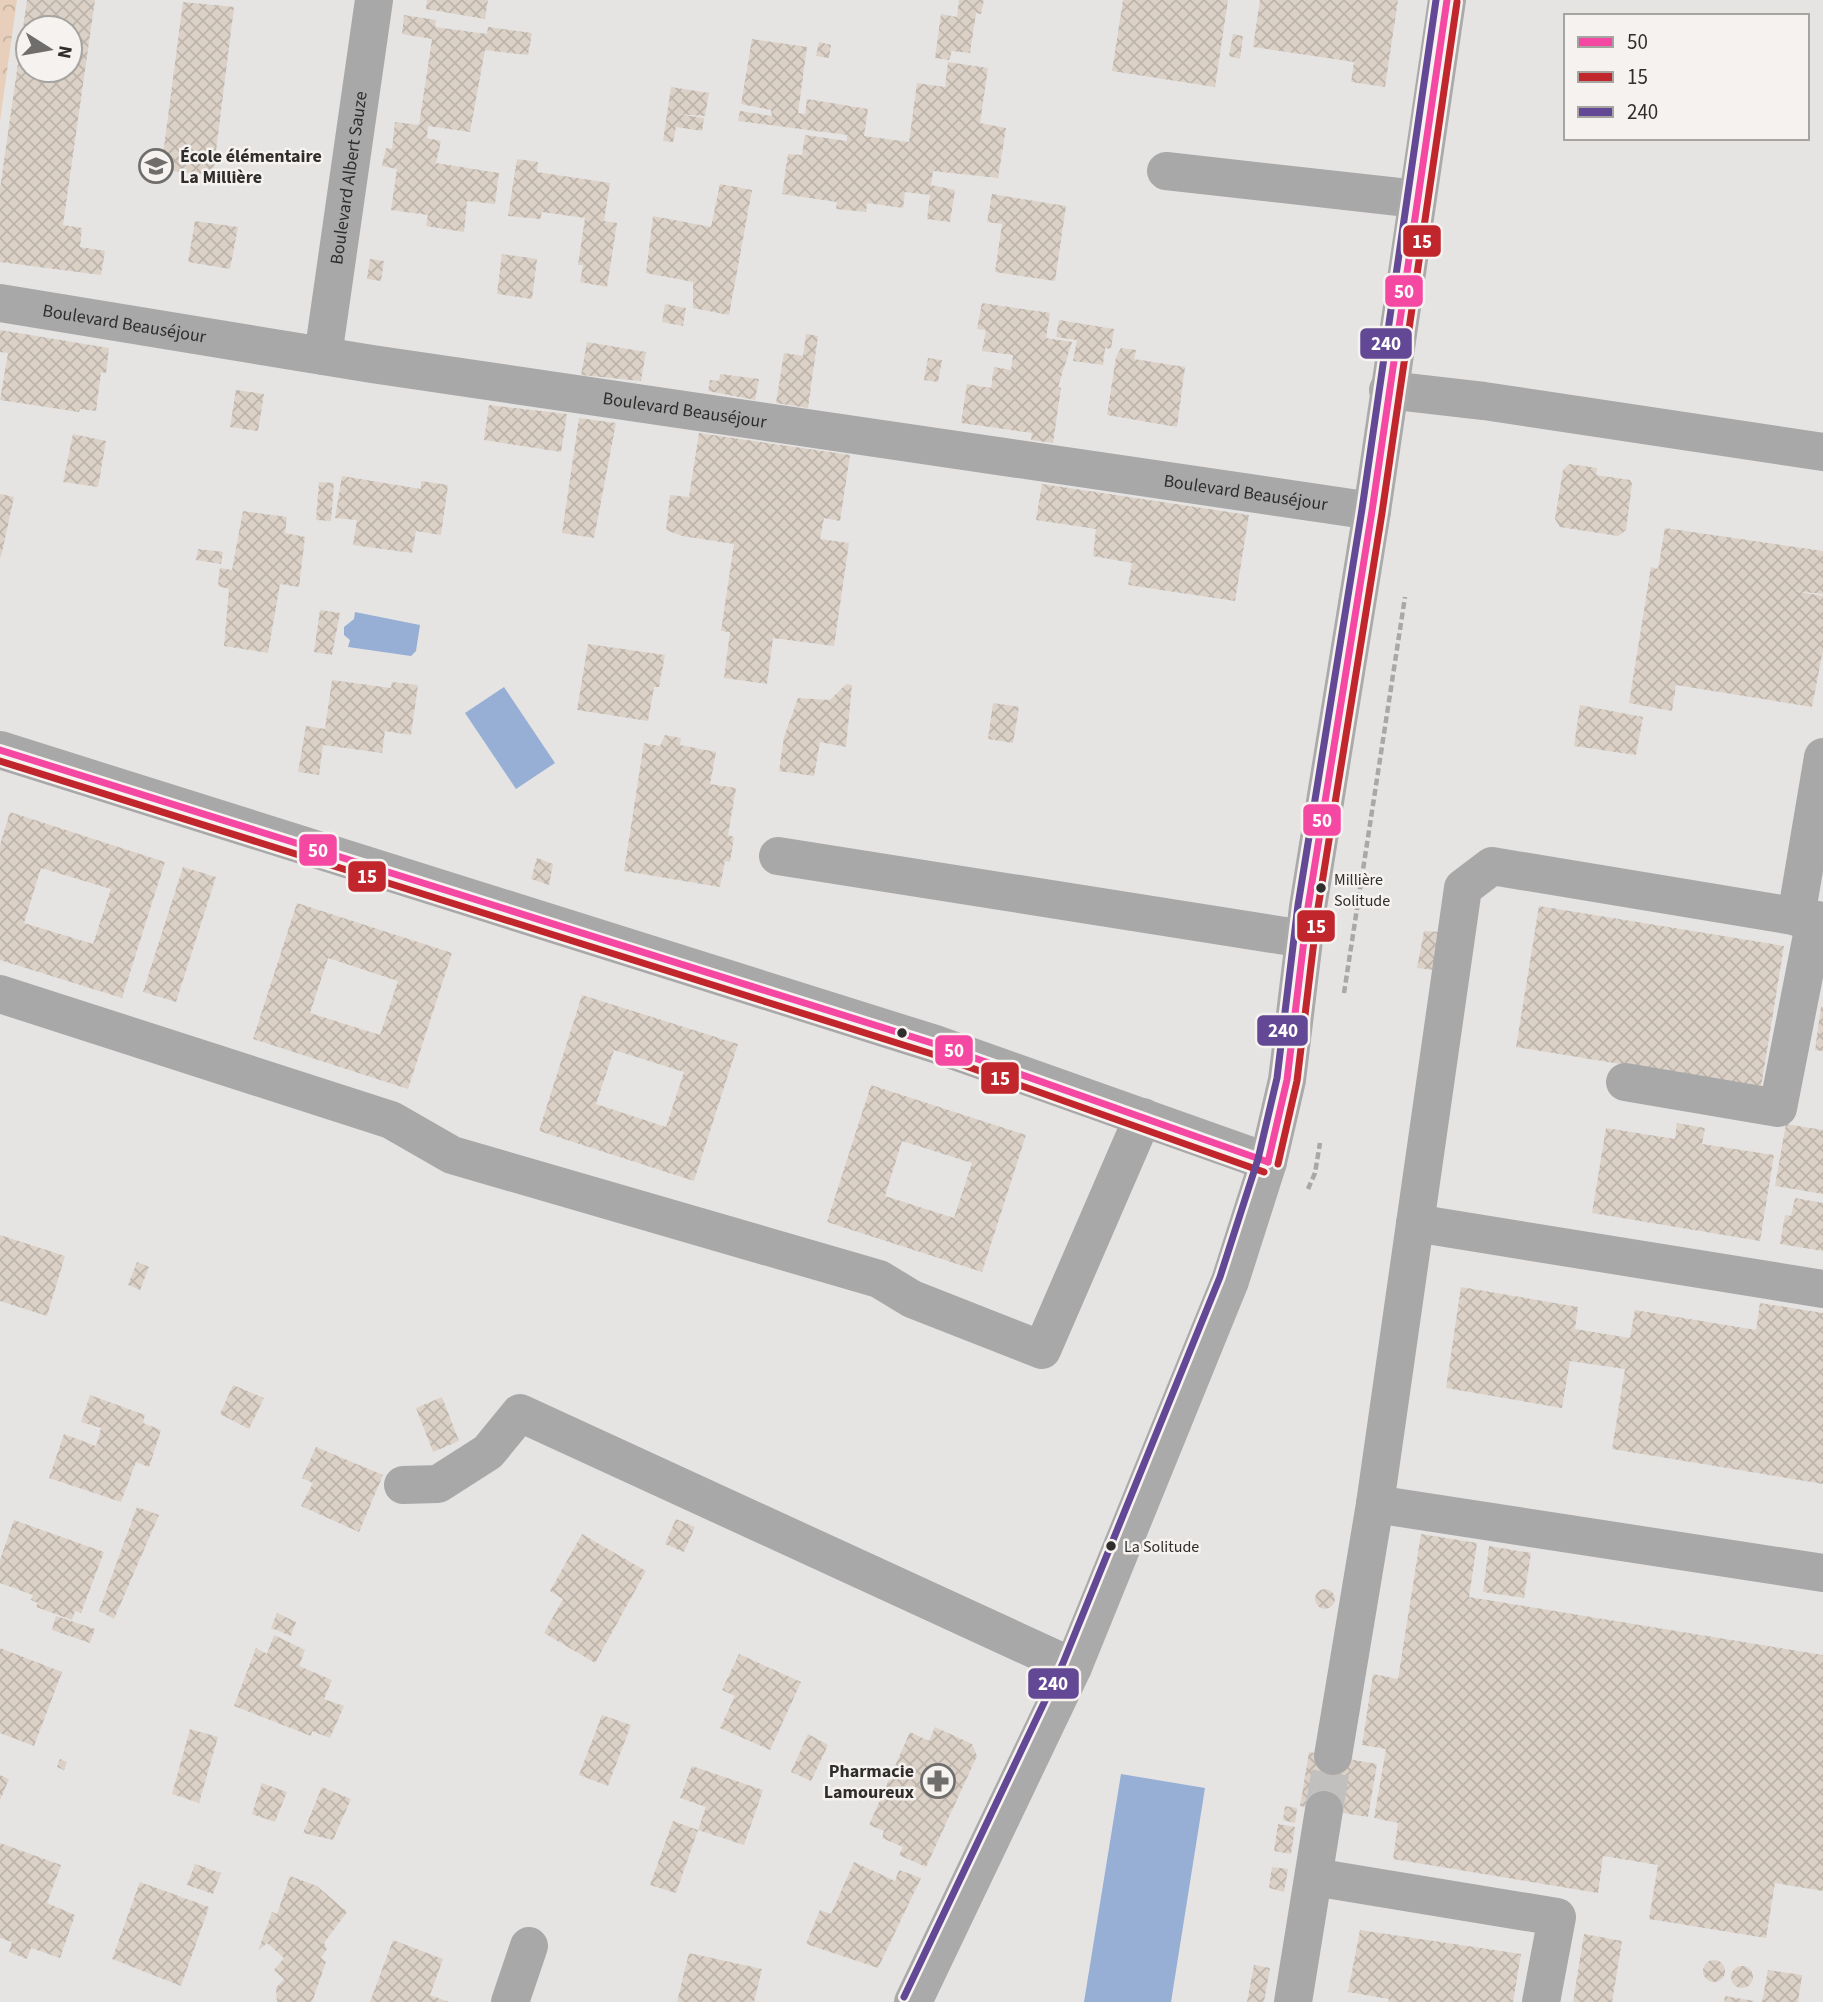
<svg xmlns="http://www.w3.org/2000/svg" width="1823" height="2002" viewBox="0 0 1823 2002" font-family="'Source Sans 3',sans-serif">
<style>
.park{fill:url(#park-crowns)}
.water{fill:#98afd5}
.building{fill:url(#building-cross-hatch);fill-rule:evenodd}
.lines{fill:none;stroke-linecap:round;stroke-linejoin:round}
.minor-tunnel{stroke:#c1c0bf;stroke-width:38;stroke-dasharray:38 19;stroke-linecap:butt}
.path{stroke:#a9a8a8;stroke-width:4.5;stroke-dasharray:7 3.5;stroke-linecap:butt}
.minor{stroke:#a9a8a8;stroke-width:38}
.major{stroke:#aaa;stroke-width:38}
.bus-1-casing{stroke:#f5f2ef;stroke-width:12}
.bus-2-casing{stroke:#f5f2ef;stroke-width:12}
.bus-3-casing{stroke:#f5f2ef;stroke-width:12}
.bus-1{stroke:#f448a3;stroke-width:7}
.bus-2{stroke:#c0262c;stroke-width:7}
.bus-3{stroke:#634895;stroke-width:7}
.bus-dot{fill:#2f2e2d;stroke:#f5f2ef;stroke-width:2.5}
.labels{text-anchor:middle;stroke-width:5;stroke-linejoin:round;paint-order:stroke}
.bus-label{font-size:16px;fill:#2f2e2d;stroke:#f5f2ef;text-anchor:start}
.poi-label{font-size:18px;font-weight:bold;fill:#2f2e2d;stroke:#f5f2ef;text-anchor:start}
.street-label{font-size:18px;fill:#2f2e2d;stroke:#f5f2ef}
.line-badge{stroke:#f5f2ef;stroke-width:2.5}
.badge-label{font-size:19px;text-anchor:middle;font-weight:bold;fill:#fff}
</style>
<defs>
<pattern id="park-crowns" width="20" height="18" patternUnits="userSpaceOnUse" patternTransform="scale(1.75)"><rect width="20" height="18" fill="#e7cfbb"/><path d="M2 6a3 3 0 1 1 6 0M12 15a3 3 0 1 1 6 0" fill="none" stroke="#c6b2a1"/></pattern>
<pattern id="building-cross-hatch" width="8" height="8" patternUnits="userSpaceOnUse" patternTransform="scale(1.75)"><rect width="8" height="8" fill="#dcd1c7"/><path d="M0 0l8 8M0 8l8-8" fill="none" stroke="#bdb4ab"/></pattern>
</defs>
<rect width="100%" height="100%" fill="#e6e4e3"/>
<polygon class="park" points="0,0 17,0 0,121"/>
<g class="water">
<polygon points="355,612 420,625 416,651 411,656 348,647 350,640 344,635 344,627 354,619"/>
<polygon points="504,687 555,763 516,789 465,713"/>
<polygon points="1121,1774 1205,1788 1171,2002 1084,2002"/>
</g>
<g class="building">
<path d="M27 0H95L63 225 82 228 80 247 105 251 101 275 0 262V189ZM28 28H70V70H28Z"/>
<polygon points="427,0 488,0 485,19 426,9"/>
<polygon points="959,0 984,0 981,14 976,13 970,53 952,51 949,60 935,58 941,14 957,17"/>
<polygon points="1123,0 1228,0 1215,87 1112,71"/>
<polygon points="1260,0 1398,0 1385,87 1351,82 1354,62 1253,47"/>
<polygon points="183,2 234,7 213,175 161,170"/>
<polygon points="404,15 436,20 435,27 487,34 488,27 532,33 528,55 485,50 470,132 428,126 427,138 441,141 436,163 499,173 495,204 467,201 464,232 426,226 428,215 391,210 397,169 382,166 386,148 392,149 395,122 419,125 432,39 402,34"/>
<polygon points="1233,34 1243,36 1240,59 1229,56"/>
<polygon points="752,39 807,47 798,113 805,114 807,99 868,109 864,136 909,142 917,83 945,87 948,62 988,68 980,123 1006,128 998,178 933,171 931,185 955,190 950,222 927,219 930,195 905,192 903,208 867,203 866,212 836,209 837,202 782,194 788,154 802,155 805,135 847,141 847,135 738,121 740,111 772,116 771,110 741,104"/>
<polygon points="819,42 831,45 829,58 816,56"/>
<polygon points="671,87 709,93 705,116 677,114 704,118 702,131 676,127 673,142 663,141"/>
<polygon points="517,159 538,162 537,172 610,183 604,221 617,223 607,287 580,282 583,265 578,265 585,218 542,212 540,219 508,216"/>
<polygon points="720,184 752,190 729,315 693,308 693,282 646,273 653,216 711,227"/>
<polygon points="992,194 1066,206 1055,281 995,272 1002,224 987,222"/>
<polygon points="195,221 238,227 230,269 188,262"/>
<polygon points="502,254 537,259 532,299 497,294"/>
<polygon points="370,259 384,261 381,281 367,279"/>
<polygon points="982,303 1050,313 1046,338 1072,342 1058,387 1061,388 1053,443 1031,440 1032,433 961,423 967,384 991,388 994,367 1011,370 1013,355 982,351 986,330 977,329"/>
<polygon points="665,304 686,308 683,326 662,322"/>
<polygon points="1059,320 1114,329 1111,349 1105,348 1103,365 1073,361 1077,340 1056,337"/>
<polygon points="0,330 109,348 106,373 101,372 96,411 80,409 79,412 0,400 8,353 0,352"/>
<polygon points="806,334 818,336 808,408 776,403 784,353 803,356"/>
<polygon points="587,342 646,352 641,381 581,375"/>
<polygon points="1121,348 1136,350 1134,359 1185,367 1177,427 1107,415 1116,357"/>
<polygon points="928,358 942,360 938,382 924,380"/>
<polygon points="720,374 759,379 755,400 708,391 710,380 719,381"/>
<polygon points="236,390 264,394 258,431 230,427"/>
<polygon points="489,405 567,414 561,452 484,440"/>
<polygon points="579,418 616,423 594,538 562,533"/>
<polygon points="699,433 850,455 840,521 824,518 820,539 849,543 834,646 773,638 767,684 724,678 730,632 721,631 734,544 682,536 666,530 670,495 689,497"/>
<polygon points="73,434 106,441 98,487 63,482"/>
<polygon points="1569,464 1597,468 1596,475 1630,480 1632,484 1626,530 1618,536 1560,527 1555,519 1563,470"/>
<polygon points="342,476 421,489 421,481 448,485 441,535 416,531 412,553 353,545 357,520 335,518"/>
<polygon points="319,482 334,483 331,521 316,520"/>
<polygon points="1042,484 1249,515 1235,601 1128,585 1132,563 1093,556 1096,529 1036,520"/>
<polygon points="0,494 14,497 1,557 0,557"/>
<polygon points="243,511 287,517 285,533 305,537 299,587 280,584 268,653 224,646 229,589 218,586 219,575 220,568 232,570"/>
<polygon points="1665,528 1823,551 1823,594 1794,591 1823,596 1823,650 1812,707 1676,685 1672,711 1629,703 1651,567 1658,569"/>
<polygon points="198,549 223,552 221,564 196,560"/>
<polygon points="320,610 340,613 332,655 314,652"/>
<polygon points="588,644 665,655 659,687 654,687 648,721 577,710"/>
<polygon points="332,680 391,688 392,682 418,685 411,735 385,731 382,753 323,745 319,775 298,772 306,726 325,729"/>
<polygon points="846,684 852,685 846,747 820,742 814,776 779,771 784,737 798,698 830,700"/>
<polygon points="993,703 1019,707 1013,743 988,739"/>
<polygon points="1580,705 1643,717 1636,755 1574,746"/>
<polygon points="665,735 681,738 680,745 716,752 710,784 736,788 728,835 734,837 730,862 725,861 720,887 624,871 644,743 660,746"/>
<path d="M10 812 165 862 122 998 0 960V845ZM41 868 111 889 93 944 24 923Z"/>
<polygon points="537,858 553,864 549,885 531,879"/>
<polygon points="183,867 216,877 176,1002 143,992"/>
<path d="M297 903 452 953 408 1089 253 1039ZM328 958 398 981 380 1035 310 1013Z"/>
<polygon points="1539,906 1784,946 1761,1087 1516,1047"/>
<polygon points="1424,931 1441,932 1434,970 1417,968"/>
<path d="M582 995 738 1044 694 1181 539 1131ZM614 1050 684 1072 666 1127 596 1104Z"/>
<polygon points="1821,1007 1823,1007 1823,1051 1815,1050"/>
<path d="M871 1085 1026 1135 982 1272 827 1222ZM902 1141 972 1163 954 1218 885 1196Z"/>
<polygon points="1677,1123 1705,1128 1702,1144 1774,1155 1760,1241 1592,1213 1606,1128 1675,1139"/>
<polygon points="1786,1124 1823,1130 1823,1194 1775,1186"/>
<polygon points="1795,1198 1823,1203 1823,1251 1780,1244 1785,1215 1791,1216"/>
<polygon points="0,1235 65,1256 47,1316 0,1301"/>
<polygon points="137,1262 149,1267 140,1290 128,1285"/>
<polygon points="1461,1287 1578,1307 1575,1329 1630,1338 1635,1310 1756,1330 1760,1303 1823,1313 1823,1484 1612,1449 1625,1369 1570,1361 1562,1408 1446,1388"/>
<polygon points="233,1385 264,1398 249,1429 220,1414"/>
<polygon points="90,1395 145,1415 143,1423 161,1430 149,1467 136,1462 121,1502 49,1478 64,1434 96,1446 101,1428 81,1422"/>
<polygon points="442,1397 459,1441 433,1452 416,1408"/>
<polygon points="316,1447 383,1475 359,1532 301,1506 313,1483 302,1478"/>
<polygon points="137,1507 159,1515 114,1619 99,1611"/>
<polygon points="676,1519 695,1527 684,1552 665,1544"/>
<polygon points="14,1520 104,1552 81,1613 75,1611 72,1620 36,1607 38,1603 31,1600 33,1595 0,1583 0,1560"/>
<polygon points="582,1534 646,1571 595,1663 544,1633 563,1599 550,1591"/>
<polygon points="1421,1534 1477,1543 1469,1597 1823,1655 1823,1891 1775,1883 1766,1938 1649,1919 1658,1865 1603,1856 1598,1893 1393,1859 1398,1823 1374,1818 1386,1749 1362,1745 1373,1674 1398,1679"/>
<polygon points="1489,1546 1531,1553 1524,1598 1483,1592"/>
<circle cx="1325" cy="1599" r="10"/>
<polygon points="277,1613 296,1622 291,1636 271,1628"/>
<polygon points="56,1616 95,1629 90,1643 52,1630"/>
<polygon points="274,1635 305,1650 299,1666 332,1680 324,1699 344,1706 330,1738 312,1731 311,1736 234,1706 256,1648 267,1654"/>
<polygon points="0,1648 62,1672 34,1746 0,1733"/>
<polygon points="739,1654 801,1682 770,1750 720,1728 735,1696 722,1690"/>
<polygon points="602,1715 631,1725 608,1786 579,1775"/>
<polygon points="935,1727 972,1744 977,1756 926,1867 899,1855 903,1847 882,1838 884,1831 869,1825 910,1732 929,1741"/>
<polygon points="190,1729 218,1737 199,1803 172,1794"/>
<polygon points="808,1734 828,1745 811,1781 791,1772"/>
<polygon points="1309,1752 1377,1764 1368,1817 1300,1806"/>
<polygon points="60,1759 67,1762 64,1770 57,1767"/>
<polygon points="692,1766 763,1790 744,1845 698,1830 706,1807 680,1798"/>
<polygon points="0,1775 9,1779 0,1800"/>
<polygon points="262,1783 287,1792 275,1822 252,1814"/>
<polygon points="322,1787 351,1799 333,1840 303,1833"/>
<polygon points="1285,1806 1297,1808 1295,1823 1283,1820"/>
<polygon points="673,1821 698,1830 676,1893 650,1885"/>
<polygon points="1278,1824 1295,1827 1291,1854 1274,1851"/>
<polygon points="0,1843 61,1865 47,1903 75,1915 60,1958 31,1948 27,1959 9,1952 12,1942 0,1938"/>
<polygon points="854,1862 895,1881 899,1870 921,1878 878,1968 806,1944 820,1910 831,1914"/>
<polygon points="195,1864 221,1873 213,1894 187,1885"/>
<polygon points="1272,1867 1288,1869 1284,1892 1269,1888"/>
<polygon points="290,1876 317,1886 347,1912 324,1943 327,1949 321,1958 326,1962 312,2002 277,2002 276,1988 284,1979 274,1970 284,1958 267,1943 258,1951 272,1912 277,1914"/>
<polygon points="140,1882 209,1907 181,1986 112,1959"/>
<polygon points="1360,1930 1521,1954 1513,2002 1388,2002 1389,1999 1348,1992"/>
<polygon points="1584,1934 1622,1941 1612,2002 1573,2002"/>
<polygon points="393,1940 443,1959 430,1995 449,2002 370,2002"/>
<polygon points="689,1953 762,1969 754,2002 677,2002"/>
<circle cx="1714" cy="1971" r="11"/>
<polygon points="1254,1965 1270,1968 1264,2002 1247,2002"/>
<circle cx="1742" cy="1977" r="11"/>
<polygon points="1768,1970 1802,1975 1798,2002 1762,2002"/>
<polygon points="1725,1996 1754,2001 1754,2002 1724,2002"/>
</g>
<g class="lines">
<polyline class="minor-tunnel" points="1324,1810 1333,1756"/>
<g class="path">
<polyline points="1344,993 1405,597"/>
<polyline points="1308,1189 1315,1173 1320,1143"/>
</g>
<g class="minor">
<polyline points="1166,171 1417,199"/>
<path id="s1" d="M0 303 372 364 1372 511"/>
<path id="s2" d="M323 356 374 0"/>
<polyline points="1388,390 1484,401 1823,452"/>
<polyline points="0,750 935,1044 1268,1162"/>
<polyline points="778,856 1304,939"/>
<polyline points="1796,917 1823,757"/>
<polyline points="0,994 391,1120 452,1155 879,1279 912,1299 1042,1350 1143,1117"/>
<polyline points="1625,1082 1778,1108 1815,920"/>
<polyline points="1415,1223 1823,1289"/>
<polyline points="403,1485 438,1484 488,1452 520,1413 1073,1667"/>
<polyline points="1375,1504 1823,1573"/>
<polyline points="1333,1756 1375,1504 1463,888 1492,866 1823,921"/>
<polyline points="1314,1877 1557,1917 1541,2002"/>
<polyline points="510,2002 529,1946"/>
<polyline points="1293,2002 1324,1810"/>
</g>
<polyline class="major" points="913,2002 1073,1667 1230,1281 1268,1162 1287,1080 1308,907 1372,511 1447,0"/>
<g class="bus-1-casing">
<g id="bus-1">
<polyline points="0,750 935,1044 1268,1162"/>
<polyline points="1268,1162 1287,1080 1308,907 1372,511 1447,0"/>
</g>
</g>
<g class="bus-2-casing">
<g id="bus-2">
<polyline points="0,761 932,1054 1264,1172"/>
<polyline points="1278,1164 1297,1081 1318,908 1382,513 1457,2"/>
</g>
</g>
<g class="bus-3-casing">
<polyline id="bus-3" points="904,1997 1063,1663 1220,1277 1258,1159 1277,1078 1298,905 1362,509 1436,0"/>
</g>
<use href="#bus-1" class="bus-1"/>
<use href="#bus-2" class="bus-2"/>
<use href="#bus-3" class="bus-3"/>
</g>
<defs>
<g id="school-ring" transform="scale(1.75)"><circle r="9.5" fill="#f5f2ef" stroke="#6f6e6d" stroke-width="1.5"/><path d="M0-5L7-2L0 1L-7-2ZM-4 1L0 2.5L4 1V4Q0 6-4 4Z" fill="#6f6e6d"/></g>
<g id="pharmacy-ring" transform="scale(1.75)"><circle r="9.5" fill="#f5f2ef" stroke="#6f6e6d" stroke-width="1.5"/><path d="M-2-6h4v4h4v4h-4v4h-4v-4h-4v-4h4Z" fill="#6f6e6d"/></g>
</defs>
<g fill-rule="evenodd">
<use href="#school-ring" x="156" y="166"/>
<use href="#pharmacy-ring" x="938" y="1781"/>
</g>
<g class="bus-dot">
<circle cx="1321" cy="888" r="6"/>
<circle cx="902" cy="1033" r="6"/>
<circle cx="1111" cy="1546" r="6"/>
</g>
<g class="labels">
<g class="bus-label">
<text x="1334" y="885">Millière<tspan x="1334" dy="21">Solitude</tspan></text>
<text x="1124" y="1552">La Solitude</text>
</g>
<g class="poi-label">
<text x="180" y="162">École élémentaire<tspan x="180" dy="21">La Millière</tspan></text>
<text x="914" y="1777" text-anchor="end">Pharmacie<tspan x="914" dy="21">Lamoureux</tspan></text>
</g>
<g class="street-label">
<text dy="6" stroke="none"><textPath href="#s2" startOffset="180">Boulevard Albert Sauze</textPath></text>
<text dy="6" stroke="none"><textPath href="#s1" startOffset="126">Boulevard Beauséjour</textPath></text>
<text dy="6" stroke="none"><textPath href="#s1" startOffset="693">Boulevard Beauséjour</textPath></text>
<text dy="6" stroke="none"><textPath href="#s1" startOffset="1260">Boulevard Beauséjour</textPath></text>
</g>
</g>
<g class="line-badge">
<rect x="1402" y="224" width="40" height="34" rx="7" fill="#c0262c"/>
<rect x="1384" y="274" width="40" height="34" rx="7" fill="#f448a3"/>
<rect x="1359" y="327" width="54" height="33" rx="7" fill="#634895"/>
<rect x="1302" y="803" width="40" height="34" rx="7" fill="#f448a3"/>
<rect x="298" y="833" width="40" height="34" rx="7" fill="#f448a3"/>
<rect x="347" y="860" width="40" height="33" rx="7" fill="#c0262c"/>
<rect x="1296" y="909" width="40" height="34" rx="7" fill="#c0262c"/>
<rect x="1256" y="1014" width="53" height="33" rx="7" fill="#634895"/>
<rect x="934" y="1034" width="40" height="33" rx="7" fill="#f448a3"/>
<rect x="980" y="1061" width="40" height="34" rx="7" fill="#c0262c"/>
<rect x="1027" y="1667" width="53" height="33" rx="7" fill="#634895"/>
</g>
<g class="badge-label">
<text x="1422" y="248">15</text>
<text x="1404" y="298">50</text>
<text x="1386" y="350">240</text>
<text x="1322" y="827">50</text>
<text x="318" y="857">50</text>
<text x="367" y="883">15</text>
<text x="1316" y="933">15</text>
<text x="1283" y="1037">240</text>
<text x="954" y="1057">50</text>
<text x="1000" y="1085">15</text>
<text x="1053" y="1690">240</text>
</g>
<rect x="1564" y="14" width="245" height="126" fill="#f5f2ef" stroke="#a6a4a1" stroke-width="2"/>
<rect x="1578" y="37" width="35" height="10" fill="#f448a3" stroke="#a6a4a1" stroke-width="2"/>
<text x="1627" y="49" font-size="21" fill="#2f2e2d">50</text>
<rect x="1578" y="72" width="35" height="10" fill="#c0262c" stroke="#a6a4a1" stroke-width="2"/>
<text x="1627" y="84" font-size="21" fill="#2f2e2d">15</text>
<rect x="1578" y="107" width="35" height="10" fill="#634895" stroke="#a6a4a1" stroke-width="2"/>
<text x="1627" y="119" font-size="21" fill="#2f2e2d">240</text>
<g transform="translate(49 49) rotate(101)"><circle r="33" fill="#f5f2ef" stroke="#a6a4a1" stroke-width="2"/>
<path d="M0-5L12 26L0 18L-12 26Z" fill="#6f6e6d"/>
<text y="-10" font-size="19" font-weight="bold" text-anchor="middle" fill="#2f2e2d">N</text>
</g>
</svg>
